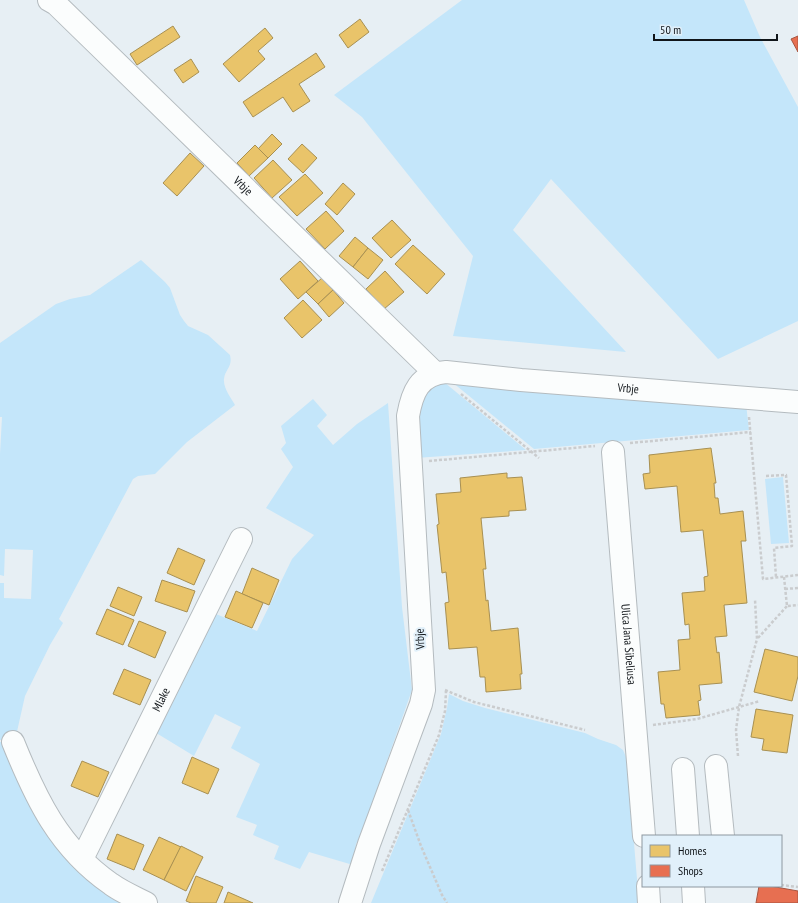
<svg xmlns="http://www.w3.org/2000/svg" width="798" height="903" viewBox="0 0 798 903" font-family="'PT Sans Narrow',sans-serif">
  <rect width="100%" height="100%" fill="#e7eff4"/>
  <g fill="#c4e6fa">
    <path d="M 462,0 L 744,0 L 760,37 L 798,107 L 798,321 L 718,359 L 551,179 L 513,230 L 626,352 L 453,336 L 473,256 L 362,117 L 334,95 Z"/>
    <path d="M 141,260 L 165,282 L 170,288 L 180,315 L 184,321 L 188,326 L 208,335 L 230,355 C 233,367 225,369 224,379 C 223,388 231,398 235,405 L 187,442 L 155,474 L 138,476 L 133,479 L 59,619 L 63,623 L 50,645 L 25,696 L 16,736 L 13,740 L 0,740 L 0,583 L 4,583 L 4,598 L 31,599 L 33,550 L 5,549 L 4,576 L 0,575 L 0,454 L 2,417 L 0,417 L 0,343 L 56,304 L 70,299 L 90,295 Z"/>
    <path d="M 444,382 L 526,450 L 416,458 L 415,418 L 429,387 Z"/>
    <path d="M 452,382 L 746,404 L 749,430 L 534,449 Z"/>
    <path d="M 313,399 L 327,415 L 317,426 L 333,445 L 357,424 L 388,403 L 402,607 L 412,690 L 381,778 L 368,819 L 356,844 L 353,865 L 309,852 L 300,869 L 274,859 L 279,846 L 253,835 L 257,825 L 236,817 L 260,764 L 231,748 L 241,727 L 215,714 L 194,756 L 153,731 L 216,614 L 257,631 L 292,559 L 314,535 L 266,508 L 293,467 L 281,449 L 286,443 L 281,426 Z"/>
    <path d="M 783,477 L 789,543 L 771,544 L 765,479 Z"/>
    <path d="M 449,694 L 463,701 L 485,708 L 585,733 L 598,739 L 616,745 L 623,750 L 626,757 L 628,771 L 639,903 L 371,903 L 441,734 L 447,708 Z"/>
    <path d="M 0,742 L 11,743 L 19,764 L 128,903 L 0,903 Z"/>
  </g>
  <g fill="#e9c46a" stroke="#a89052">
    <path d="M 360,19 L 369,32 L 348,48 L 339,35 Z"/>
    <path d="M 173,26 L 180,37 L 137,65 L 130,54 Z"/>
    <path d="M 265,28 L 273,38 L 258,51 L 265,59 L 239,82 L 223,64 Z"/>
    <path d="M 316,53 L 325,67 L 299,84 L 310,101 L 293,112 L 283,97 L 253,117 L 243,102 Z"/>
    <path d="M 191,59 L 199,72 L 183,83 L 174,70 Z"/>
    <path d="M 272,134 L 282,144 L 268,158 L 258,149 Z"/>
    <path d="M 302,144 L 317,158 L 303,173 L 288,159 Z"/>
    <path d="M 255,145 L 268,158 L 249,176 L 237,163 Z"/>
    <path d="M 190,153 L 204,166 L 177,196 L 163,183 Z"/>
    <path d="M 273,160 L 292,180 L 272,198 L 254,178 Z"/>
    <path d="M 305,174 L 323,193 L 297,216 L 279,197 Z"/>
    <path d="M 343,183 L 355,194 L 337,215 L 325,204 Z"/>
    <path d="M 326,211 L 344,231 L 325,249 L 306,229 Z"/>
    <path d="M 392,220 L 411,240 L 391,258 L 372,238 Z"/>
    <path d="M 355,237 L 368,248 L 353,267 L 339,256 Z"/>
    <path d="M 413,245 L 445,274 L 427,294 L 395,264 Z"/>
    <path d="M 368,248 L 383,260 L 368,279 L 353,267 Z"/>
    <path d="M 300,261 L 318,281 L 298,299 L 280,279 Z"/>
    <path d="M 385,271 L 404,292 L 384,309 L 366,289 Z"/>
    <path d="M 322,278 L 333,290 L 318,304 L 306,292 Z"/>
    <path d="M 333,290 L 344,303 L 329,317 L 318,304 Z"/>
    <path d="M 303,300 L 322,320 L 302,338 L 284,318 Z"/>
    <path d="M 711,448 L 716,483 L 714,483 L 715,498 L 718,498 L 720,514 L 743,511 L 746,541 L 741,541 L 747,603 L 724,605 L 727,636 L 715,637 L 717,653 L 719,652 L 722,683 L 699,685 L 701,700 L 698,701 L 700,715 L 666,718 L 664,704 L 661,704 L 658,672 L 680,670 L 678,640 L 690,639 L 689,624 L 685,625 L 682,593 L 705,591 L 704,577 L 708,576 L 703,530 L 681,532 L 677,486 L 645,489 L 643,474 L 650,473 L 649,455 Z"/>
    <path d="M 507,473 L 507,478 L 522,477 L 526,510 L 509,511 L 509,516 L 481,518 L 486,569 L 483,569 L 486,601 L 488,600 L 491,631 L 518,628 L 522,674 L 520,674 L 521,689 L 486,692 L 485,677 L 480,677 L 477,647 L 449,649 L 445,603 L 449,602 L 446,572 L 442,573 L 437,525 L 439,524 L 436,494 L 461,492 L 460,478 Z"/>
    <path d="M 178,548 L 205,560 L 194,585 L 167,573 Z"/>
    <path d="M 252,568 L 279,580 L 269,605 L 242,594 Z"/>
    <path d="M 162,580 L 195,591 L 187,612 L 155,601 Z"/>
    <path d="M 118,587 L 142,597 L 134,616 L 110,606 Z"/>
    <path d="M 236,591 L 263,603 L 252,628 L 225,617 Z"/>
    <path d="M 107,609 L 134,620 L 123,645 L 96,634 Z"/>
    <path d="M 139,621 L 166,632 L 155,658 L 128,646 Z"/>
    <path d="M 765,649 L 798,657 L 798,676 L 792,701 L 754,692 Z"/>
    <path d="M 124,669 L 151,680 L 140,705 L 113,694 Z"/>
    <path d="M 756,709 L 793,715 L 787,753 L 762,750 L 764,739 L 751,737 Z"/>
    <path d="M 192,757 L 219,769 L 208,794 L 182,783 Z"/>
    <path d="M 82,761 L 109,772 L 98,797 L 71,786 Z"/>
    <path d="M 117,834 L 144,845 L 134,870 L 107,859 Z"/>
    <path d="M 159,837 L 181,847 L 164,880 L 143,870 Z"/>
    <path d="M 181,846 L 203,857 L 186,891 L 164,880 Z"/>
    <path d="M 196,876 L 223,887 L 216,903 L 191,903 L 186,901 Z"/>
    <path d="M 228,892 L 253,903 L 224,903 Z"/>
  </g>
  <g fill="#e76f51" stroke="#a65440">
    <path d="M 798,36 L 798,52 L 791,39 Z"/>
    <path d="M 759,886 L 770,886 L 798,891 L 798,903 L 756,903 Z"/>
  </g>
  <g fill="none" stroke-linecap="round" stroke-linejoin="round">
    <defs>
      <g id="minor">
        <path id="s1" d="M 49,0 L 56,4 L 435,373"/>
        <path id="s2" d="M 613,452 L 644,836"/>
        <path d="M 13,742 C 36,799 59,848 111,884 C 122,892 134,897 146,903"/>
        <path d="M 716,766 L 723,836"/>
        <path d="M 683,769 L 688,836"/>
        <path id="s3" d="M 82,859 L 241,539"/>
        <path d="M 648,886 L 649,903"/>
        <path d="M 693,886 L 694,903"/>
        <path id="s4" d="M 350,903 L 369,844 L 421,704 L 424,690 L 408,416 C 412,393 419,374 446,372 L 521,380 L 798,402"/>
      </g>
    </defs>
    <use href="#minor" stroke="#b4bbbf" stroke-width="24"/>
    <g stroke="#caccce" stroke-width="2.5" stroke-dasharray="3 2" stroke-linecap="butt">
      <path d="M 461,394 L 539,458"/>
      <path d="M 749,417 L 763,579 L 798,575"/>
      <path d="M 630,443 L 751,432"/>
      <path d="M 429,461 L 595,446"/>
      <path d="M 766,476 L 786,475 L 792,546 L 774,548 L 776,577"/>
      <path d="M 784,577 L 787,606 L 798,605"/>
      <path d="M 785,589 L 798,588"/>
      <path d="M 758,638 L 787,606"/>
      <path d="M 445,690 L 474,702 L 585,730"/>
      <path d="M 653,725 L 697,719 L 760,701"/>
      <path d="M 738,756 L 736,730 L 739,707 L 757,639 L 755,599"/>
      <path d="M 408,810 L 421,846 L 442,895 L 447,903"/>
      <path d="M 382,871 L 439,735 L 445,711 L 446,691"/>
      <path d="M 781,885 L 798,887"/>
    </g>
    <use href="#minor" stroke="#fbfdfd" stroke-width="22"/>
  </g>
  <g text-anchor="middle" stroke-width="4" stroke-linejoin="round" paint-order="stroke">
    <g font-size="12" fill="#101519" stroke="#e1f0fa">
      <text dy="4" stroke="none"><textPath href="#s1" startOffset="269">Vrbje</textPath></text>
      <text dy="4" stroke="none"><textPath href="#s4" startOffset="747">Vrbje</textPath></text>
      <text transform="translate(420 639) rotate(-93)" y="4">Vrbje</text>
      <text dy="4" stroke="none"><textPath href="#s2" startOffset="193">Ulica Jana Sibeliusa</textPath></text>
      <text dy="4" stroke="none"><textPath href="#s3" startOffset="178">Mlake</textPath></text>
    </g>
  </g>
  <rect x="642" y="835" width="140" height="52" fill="#e1f0fa" stroke="#8d98a0"/>
  <rect x="650" y="845" width="20" height="12" fill="#e9c46a" stroke="#8d98a0"/>
  <text x="678" y="855" font-size="12" fill="#101519">Homes</text>
  <rect x="650" y="865" width="20" height="12" fill="#e76f51" stroke="#8d98a0"/>
  <text x="678" y="875" font-size="12" fill="#101519">Shops</text>
  <path d="M654 34v6h123v-6" fill="none" stroke="#101519" stroke-width="2"/>
  <text x="660" y="34" font-size="12" fill="#101519" stroke="#e1f0fa" stroke-width="3" paint-order="stroke">50 m</text>
</svg>
